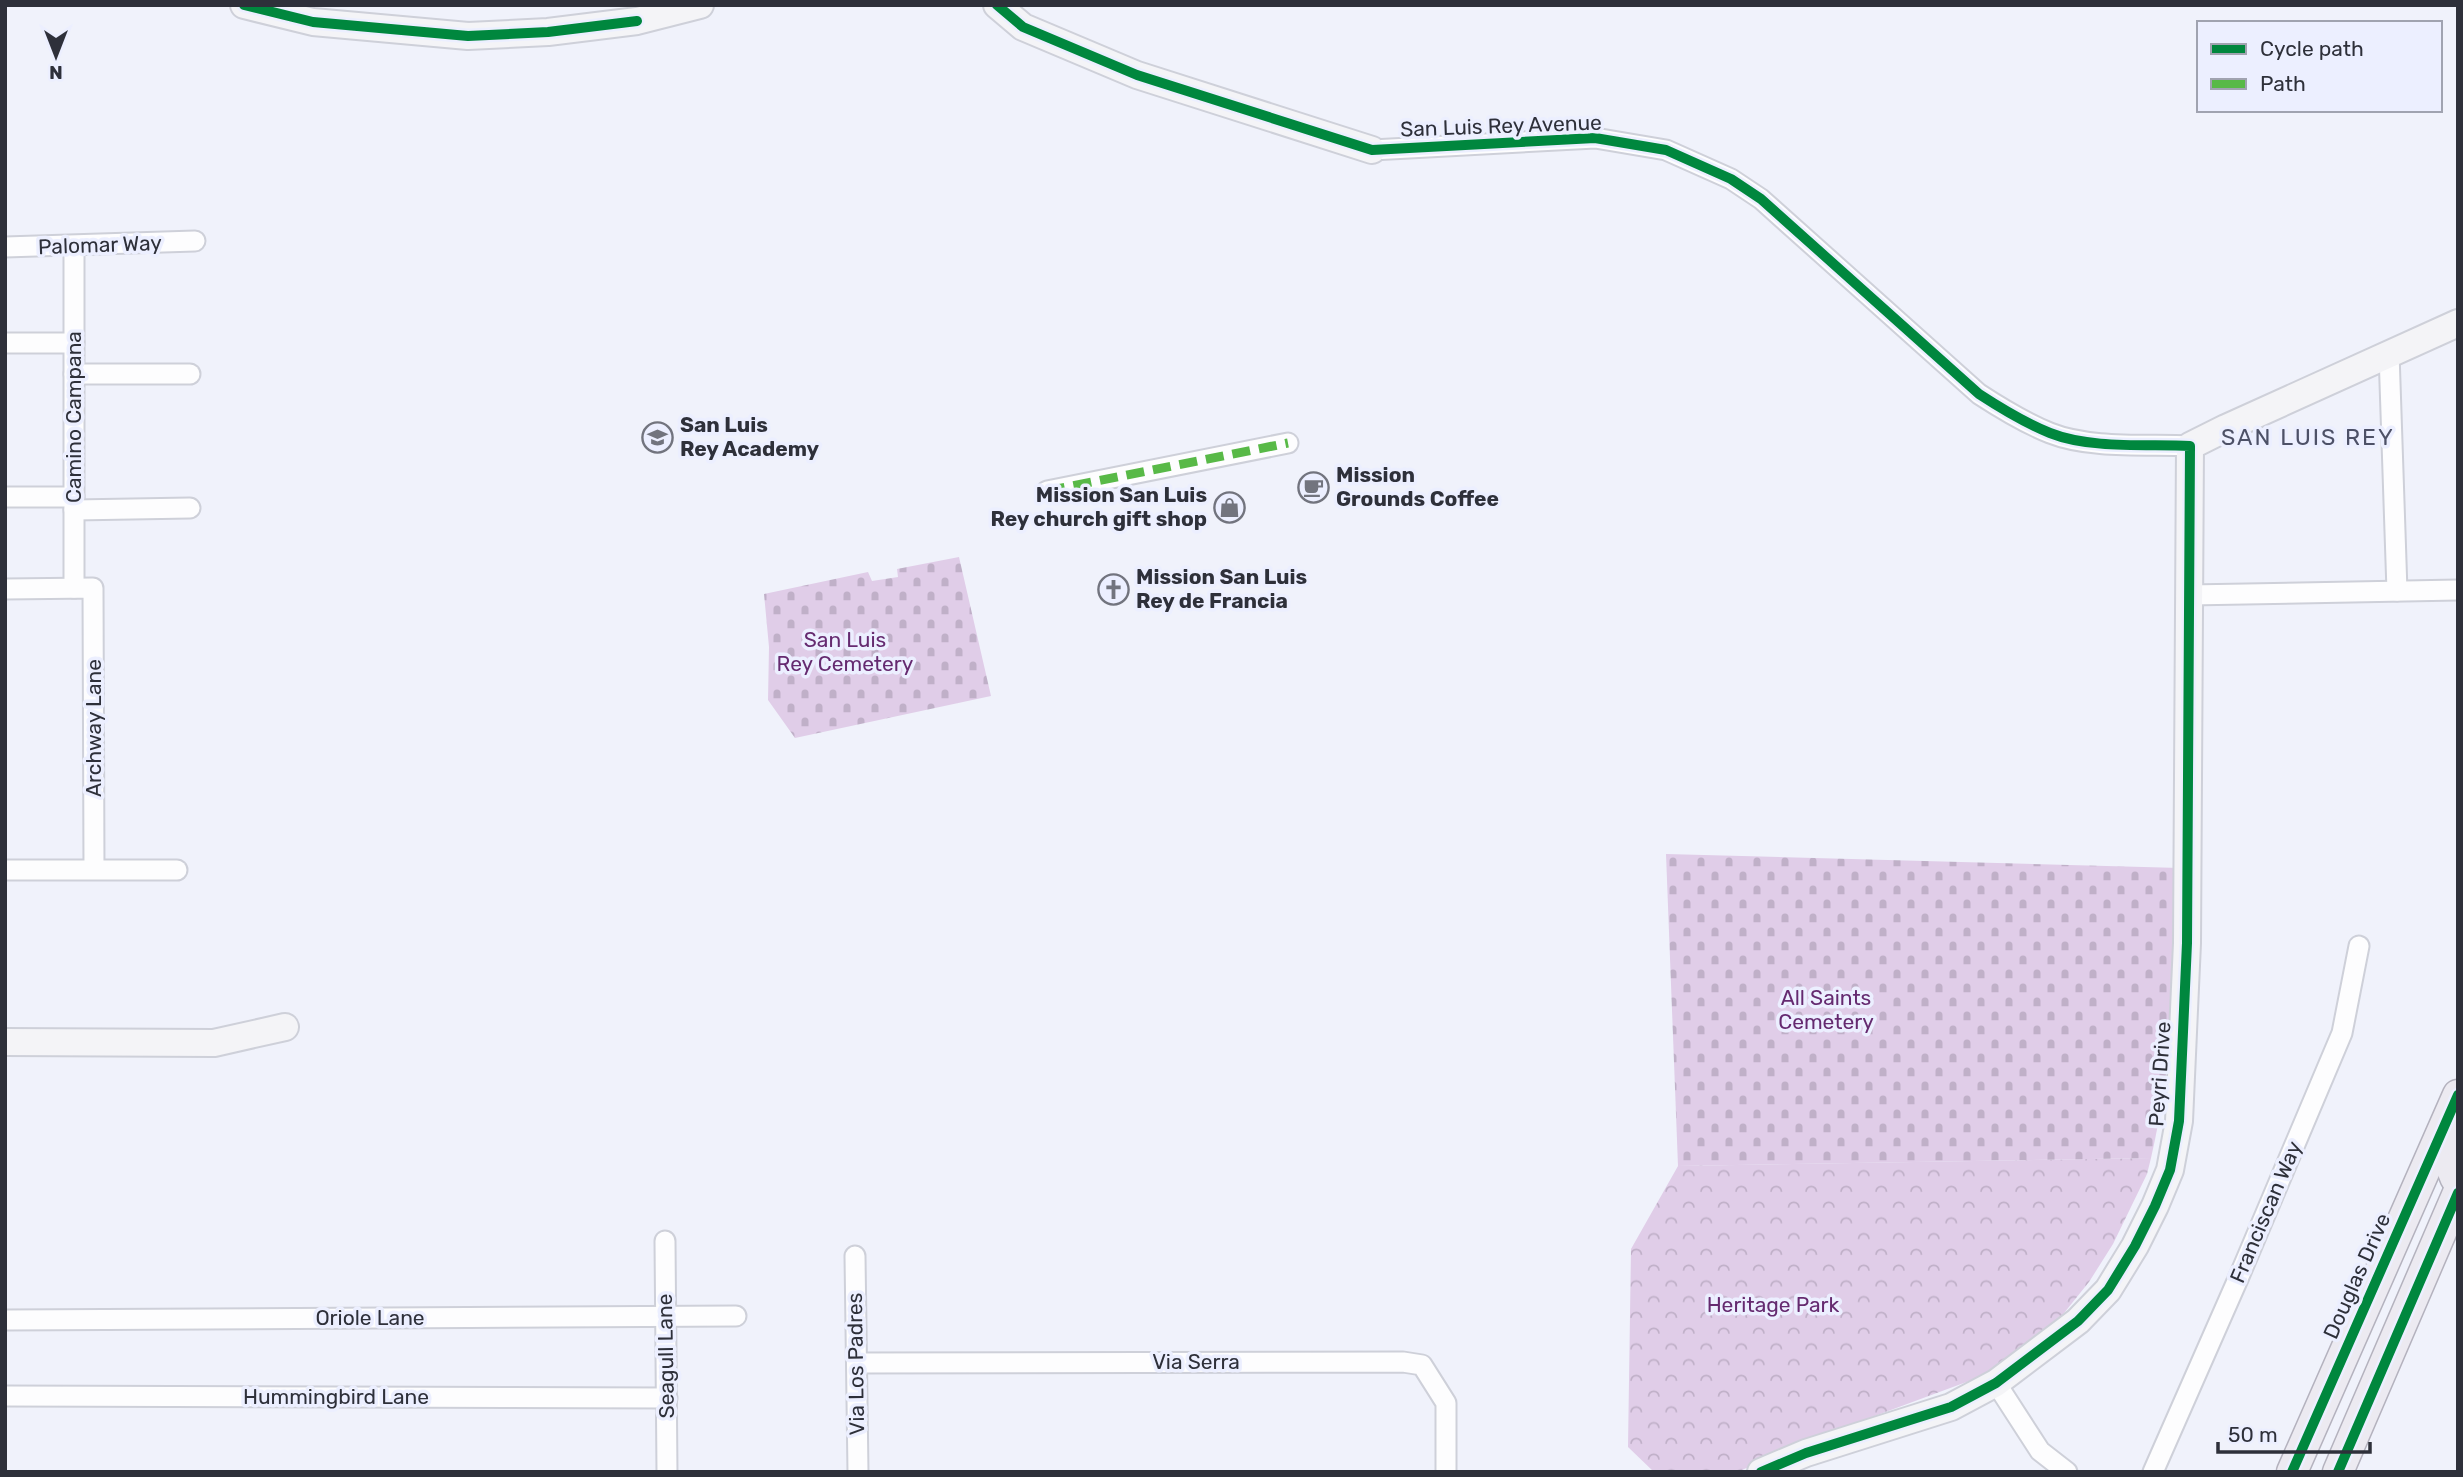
<svg xmlns="http://www.w3.org/2000/svg" width="2463" height="1477" viewBox="0 0 2463 1477" font-family="Rubik,sans-serif">
  <defs>
    <pattern id="forest-crowns" width="20" height="18" patternUnits="userSpaceOnUse" patternTransform="scale(1.75)"><rect width="20" height="18" fill="#e0cde8"/><path d="M2 6a3 3 0 1 1 6 0M12 15a3 3 0 1 1 6 0" fill="none" stroke="#c0b0c8"/></pattern>
    <pattern id="cemetery-stones" width="16" height="16" patternUnits="userSpaceOnUse" patternTransform="scale(1.75)"><rect width="16" height="16" fill="#e0cde8"/><path d="M2 7V4a2 2 0 0 1 4 0v3zM10 15v-3a2 2 0 0 1 4 0v3z" fill="#c0b0c8"/></pattern>
  </defs>
  <rect width="100%" height="100%" fill="#f0f2fb"/>
  <path fill="url(#forest-crowns)" d="M 2151,1158 L 2147,1174 L 2113,1244 L 2089,1282 L 2064,1313 L 2031,1344 L 1988,1374 L 1845,1427 L 1737,1472 L 1654,1472 L 1628,1447 L 1631,1249 L 1678,1166 Z"/>
  <g fill="url(#cemetery-stones)">
    <path d="M 959,557 L 991,696 L 795,738 L 768,700 L 769,647 L 764,594 L 868,572 L 872,581 L 898,577 L 897,569 Z"/>
    <path d="M 1666,854 L 2181,868 C 2178,961 2172,1067 2151,1158 L 1678,1166 Z"/>
  </g>
  <g fill="none" stroke-linecap="round" stroke-linejoin="round">
    <defs>
      <g id="street">
        <path d="M 1372,150 L 1595,138 L 1666,150 L 1731,179 L 1761,199 L 1979,394 C 2002,409 2025,423 2050,433 C 2090,449 2147,444 2190,446"/>
        <path d="M 5,247 L 195,241"/>
        <path d="M 5,343 L 74,343"/>
        <path d="M 2389,353 L 2397,591"/>
        <path d="M 74,374 L 190,374"/>
        <path d="M 1047,491 L 1288,443"/>
        <path d="M 5,497 L 74,497"/>
        <path d="M 74,510 L 190,508"/>
        <path d="M 74,588 L 74,246"/>
        <path d="M 5,589 L 93,588 L 94,869"/>
        <path d="M 2189,595 L 2458,590"/>
        <path d="M 5,870 L 177,870"/>
        <path d="M 665,1241 L 667,1472"/>
        <path d="M 855,1256 L 858,1472"/>
        <path d="M 5,1320 L 736,1316"/>
        <path d="M 857,1363 L 1403,1362 L 1422,1365 L 1446,1403 L 1446,1472"/>
        <path d="M 1996,1383 L 2040,1451 L 2067,1472"/>
        <path d="M 5,1396 L 667,1398"/>
        <path d="M 2153,1472 L 2238,1279 L 2342,1033 L 2359,946"/>
      </g>
      <g id="secondary">
        <path d="M 244,5 L 313,22 L 468,36 L 548,32 L 637,21 L 700,5"/>
        <path d="M 997,5 L 1023,27 L 1137,75 L 1372,150"/>
        <path d="M 5,1042 L 214,1043 L 285,1027"/>
        <path d="M 1761,1472 L 1806,1453 L 1951,1407 L 1996,1383 L 2078,1321 L 2108,1290 L 2135,1246 L 2155,1206 L 2170,1170 L 2179,1121 L 2187,943 L 2190,446 L 2226,428 L 2458,323"/>
      </g>
      <g id="primary">
        <path d="M 2458,1137 C 2453,1154 2447,1166 2458,1182"/>
        <path d="M 2292,1472 L 2458,1095"/>
        <path d="M 2338,1472 L 2458,1193"/>
      </g>
    </defs>
    <use href="#street" stroke="#ced0d9" stroke-width="23"/>
    <use href="#secondary" stroke="#ced0d9" stroke-width="30"/>
    <use href="#primary" stroke="#b4b2be" stroke-width="33"/>
    <use href="#street" stroke="#fdfdfe" stroke-width="19"/>
    <use href="#secondary" stroke="#f4f4f7" stroke-width="26"/>
    <use href="#primary" stroke="#eceaf1" stroke-width="30"/>
    <path stroke="#58b947" stroke-width="9" stroke-dasharray="18 9" stroke-linecap="butt" d="M 1047,491 L 1288,443"/>
    <defs>
      <g id="cycleway">
        <path d="M 244,5 L 313,22 L 468,36 L 548,32 L 637,21"/>
        <path d="M 997,5 L 1023,27 L 1137,75 L 1372,150 L 1595,138 L 1666,150 L 1731,179 L 1761,199 L 1979,394 C 2002,409 2025,423 2050,433 C 2090,449 2147,444 2190,446 L 2187,943 L 2179,1121 L 2170,1170 L 2155,1206 L 2135,1246 L 2108,1290 L 2078,1321 L 1996,1383 L 1951,1407 L 1806,1453 L 1761,1472"/>
        <path d="M 2292,1472 L 2458,1095"/>
        <path d="M 2338,1472 L 2458,1193"/>
      </g>
    </defs>
    <use href="#cycleway" stroke="#ecefff" stroke-width="15"/>
    <use href="#cycleway" stroke="#00873e" stroke-width="10"/>
  </g>
  <defs>
    <symbol id="school-ring" viewBox="-11 -11 22 22"><circle r="9.5" fill="#ecefff" stroke="#72747e" stroke-width="1.5"/><path d="M0-5L7-2L0 1L-7-2ZM-4 1L0 2.5L4 1V4Q0 6-4 4Z" fill="#72747e"/></symbol>
    <symbol id="cafe-ring" viewBox="-11 -11 22 22"><circle r="9.5" fill="#ecefff" stroke="#72747e" stroke-width="1.5"/><path d="M-5.5-4.5H6V0H3Q3 3.5 0 3.5H-2.5Q-5.5 3.5-5.5 0ZM3-3.2v2h1.7v-2ZM-6 4.5H4V6H-6Z" fill="#72747e"/></symbol>
    <symbol id="shop-ring" viewBox="-11 -11 22 22"><circle r="9.5" fill="#ecefff" stroke="#72747e" stroke-width="1.5"/><path d="M-5-2.5h2.3a2.7 3.5 0 0 1 5.4 0H5L5.5 6h-11ZM-1.5-2.5h3a1.5 2.3 0 0 0-3 0Z" fill="#72747e"/></symbol>
    <symbol id="church-ring" viewBox="-11 -11 22 22"><circle r="9.5" fill="#ecefff" stroke="#72747e" stroke-width="1.5"/><path d="M-1.2-6h2.4v3.5h3.3v2.4h-3.3V6h-2.4V-.1h-3.3v-2.4h3.3Z" fill="#72747e"/></symbol>
  </defs>
  <g fill-rule="evenodd">
    <use href="#school-ring" x="640" y="420" width="35" height="35"/>
    <use href="#cafe-ring" x="1296" y="470" width="35" height="35"/>
    <use href="#shop-ring" x="1212" y="490" width="35" height="35"/>
    <use href="#church-ring" x="1096" y="572" width="35" height="35"/>
  </g>
  <g text-anchor="middle" stroke-width="7" stroke-linejoin="round" paint-order="stroke">
    <g font-size="21" fill="#2e303a" stroke="#ecefff">
      <text transform="translate(1501 126) rotate(-2)" y="7">San Luis Rey Avenue</text>
      <text transform="translate(100 245) rotate(-2)" y="7">Palomar Way</text>
      <text transform="translate(74 417) rotate(-90)" y="7">Camino Campana</text>
      <text transform="translate(94 728) rotate(-90)" y="7">Archway Lane</text>
      <text transform="translate(2160 1074) rotate(-86)" y="7">Peyri Drive</text>
      <text transform="translate(2266 1212) rotate(-67)" y="7">Franciscan Way</text>
      <text transform="translate(2357 1276) rotate(-66)" y="7">Douglas Drive</text>
      <text x="370" y="1325">Oriole Lane</text>
      <text transform="translate(666 1356) rotate(-91)" y="7">Seagull Lane</text>
      <text x="1196" y="1369">Via Serra</text>
      <text transform="translate(856 1364) rotate(-91)" y="7">Via Los Padres</text>
      <text x="336" y="1404">Hummingbird Lane</text>
    </g>
    <g font-size="21" font-weight="bold" fill="#2e303a" stroke="#ecefff" text-anchor="start">
      <text x="680" y="432">San Luis<tspan x="680" dy="24">Rey Academy</tspan></text>
      <text x="1336" y="482">Mission<tspan x="1336" dy="24">Grounds Coffee</tspan></text>
      <text x="1207" y="502" text-anchor="end">Mission San Luis<tspan x="1207" dy="24">Rey church gift shop</tspan></text>
      <text x="1136" y="584">Mission San Luis<tspan x="1136" dy="24">Rey de Francia</tspan></text>
    </g>
    <g font-size="21" fill="#652a70" stroke="#ecefff">
      <text x="845" y="647">San Luis<tspan x="845" dy="24">Rey Cemetery</tspan></text>
      <text x="1826" y="1005">All Saints<tspan x="1826" dy="24">Cemetery</tspan></text>
      <text x="1773" y="1312">Heritage Park</text>
    </g>
    <g font-size="23" letter-spacing="2" fill="#4d5167" stroke="#ecefff">
      <text x="2308" y="445">SAN LUIS REY</text>
    </g>
  </g>
  <rect width="2463" height="1477" fill="none" stroke="#2e303a" stroke-width="14"/>
  <rect x="2197" y="21" width="245" height="91" fill="#ecefff" stroke="#a0a3b0" stroke-width="2"/>
  <rect x="2211" y="44" width="35" height="10" fill="#00873e" stroke="#a0a3b0" stroke-width="2"/>
  <text x="2260" y="56" font-size="21" fill="#2e303a">Cycle path</text>
  <rect x="2211" y="79" width="35" height="10" fill="#58b947" stroke="#a0a3b0" stroke-width="2"/>
  <text x="2260" y="91" font-size="21" fill="#2e303a">Path</text>
  <g transform="translate(56 56) rotate(180)" stroke="#ecefff" stroke-width="5" paint-order="stroke">
  <path d="M0-5L12 26L0 18L-12 26Z" fill="#2e303a"/>
  <text y="-10" font-size="19" font-weight="bold" text-anchor="middle" fill="#2e303a">N</text>
  </g>
  <path d="M2218 1442v10h152v-10" fill="none" stroke="#2e303a" stroke-width="3.5"/>
  <text x="2228" y="1442" font-size="21" fill="#2e303a" stroke="#ecefff" stroke-width="5" paint-order="stroke">50 m</text>
</svg>
